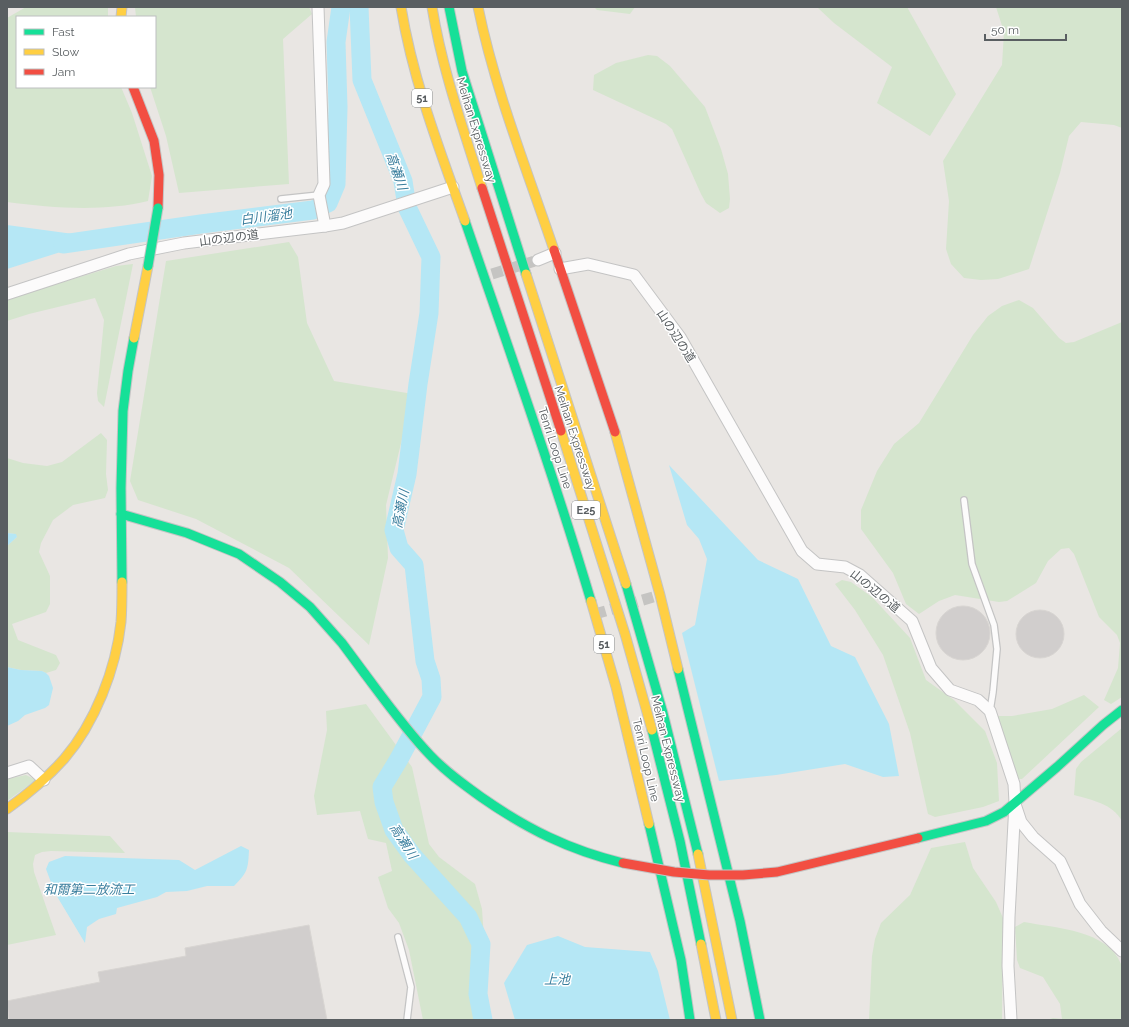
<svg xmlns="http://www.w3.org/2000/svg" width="1129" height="1027" viewBox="0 0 1129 1027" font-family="Raleway,'Noto Sans JP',sans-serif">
  <rect width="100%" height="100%" fill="#e9e6e3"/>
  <g fill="#d5e5ce">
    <path d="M 26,7 L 108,7 L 108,17 L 17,17 L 17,87 L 121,87 L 132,113 L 152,176 L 148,201 C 103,212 53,208 7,202 L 7,18 Z"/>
    <path d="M 135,7 L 309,7 L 312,14 L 283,39 L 289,184 L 179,193 L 166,136 L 150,87 L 155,87 L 155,17 L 136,17 Z"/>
    <path d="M 594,7 L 635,7 L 630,14 L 597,10 Z"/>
    <path d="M 817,7 L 907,7 L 956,94 L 930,136 L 877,103 L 892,67 L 834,23 Z"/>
    <path d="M 996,7 L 1122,7 L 1122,128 L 1114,125 L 1081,122 L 1069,136 L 1060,173 L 1029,269 L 998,279 L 981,280 L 964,278 L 951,264 L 946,249 L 949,201 L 943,161 L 1002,65 L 1004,32 Z"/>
    <path d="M 648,55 L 657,56 L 670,66 L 705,107 L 721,149 L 728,174 L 730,199 L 729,208 L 720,213 L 706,203 L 701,194 L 672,129 L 666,124 L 593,90 L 594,75 L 616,63 Z"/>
    <path d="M 289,242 L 298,257 L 307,323 L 334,381 L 413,394 L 386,505 L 388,558 L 369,645 L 289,568 L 196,519 L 138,500 L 130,481 L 166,261 Z"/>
    <path d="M 133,264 L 104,407 L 98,401 L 97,393 L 104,320 L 95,298 L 29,314 L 7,321 L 7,299 L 116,266 Z"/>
    <path d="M 1019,300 L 1033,308 L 1059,338 L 1066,343 L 1074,342 L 1122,322 L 1122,697 L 1111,704 L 1104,700 L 1118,668 L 1120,643 L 1117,635 L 1099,617 L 1074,554 L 1069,548 L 1061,549 L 1048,561 L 1036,583 L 1007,601 L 999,602 L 955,595 L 939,601 L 919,614 L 906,604 L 893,573 L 861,529 L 861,510 L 877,471 L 894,444 L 919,423 L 973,335 L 988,316 L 1002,306 Z"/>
    <path d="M 101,433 L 107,440 L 106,474 L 108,490 L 105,498 L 73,505 L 53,520 L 41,543 L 39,552 L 50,576 L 50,604 L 46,612 L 12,624 L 18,640 L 56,655 L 60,663 L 56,670 L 46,673 L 42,671 L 21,670 L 7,667 L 7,546 L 17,537 L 15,534 L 7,533 L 7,458 L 23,463 L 47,466 L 62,462 Z"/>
    <path d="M 842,580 L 851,582 L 872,597 L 910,638 L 926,680 L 954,700 L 985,731 L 997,763 L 999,801 L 983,807 L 935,817 L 928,814 L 910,733 L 883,655 L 855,610 L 835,584 Z"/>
    <path d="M 1084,695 L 1099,707 L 1022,779 L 1015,779 L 996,716 L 1012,716 L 1052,709 Z"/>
    <path d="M 366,704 L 412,767 L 429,844 L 439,857 L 475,884 L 482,909 L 484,939 L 477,987 L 481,1020 L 423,1020 L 409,950 L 399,923 L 388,908 L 378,877 L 392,871 L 386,843 L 368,839 L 360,811 L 317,815 L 314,796 L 327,730 L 326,711 Z"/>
    <path d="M 1122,728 L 1122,821 C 1113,804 1092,800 1074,795 L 1076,769 L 1081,762 Z"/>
    <path d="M 26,775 L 36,780 L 7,801 L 7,779 Z"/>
    <path d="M 7,832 L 110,836 L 125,853 L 51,851 L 42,852 L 35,855 L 33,864 L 34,872 L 56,935 L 7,945 Z"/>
    <path d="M 965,842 L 973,868 L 996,902 L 1003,918 L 1002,1020 L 869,1020 L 872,956 L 875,939 L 881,923 L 910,895 L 931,848 Z"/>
    <path d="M 1024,922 C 1055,928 1108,930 1121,964 C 1124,972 1122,1010 1122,1020 L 1047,1020 L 1053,1018 L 1062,1019 L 1060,1004 L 1043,977 L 1020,968 L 1017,960 L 1015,927 Z"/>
  </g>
  <g fill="#b5e7f5">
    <path d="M 7,225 L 88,236 L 89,243 L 7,269 Z"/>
    <path d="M 669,465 L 758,560 L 798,579 L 831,646 L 855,657 L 889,724 L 899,776 L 883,777 L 845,764 L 776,775 L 719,781 L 682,633 L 695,625 L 707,559 L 699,539 L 687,525 Z"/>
    <path d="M 7,533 L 16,534 L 17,537 L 7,546 Z"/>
    <path d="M 7,667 L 21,670 L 42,671 L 46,673 L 49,676 L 53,688 L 49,705 L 45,708 L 25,715 L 18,721 L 7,726 Z"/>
    <path d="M 241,846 L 249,850 C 248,869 248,872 234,886 L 207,886 L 187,891 L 166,892 L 157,897 L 117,908 L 116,914 L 99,919 L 87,927 L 85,943 L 55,893 L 46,869 L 49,862 L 65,856 L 179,860 L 195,870 Z"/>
    <path d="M 558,936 L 585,947 L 650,952 L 658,971 L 670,1020 L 515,1020 L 504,983 L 527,945 Z"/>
  </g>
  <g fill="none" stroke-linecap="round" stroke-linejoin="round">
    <g stroke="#b5e7f5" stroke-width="19">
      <path d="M 359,7 L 362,80 L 403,181 L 407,207 L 431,257 L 429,313 L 418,384 L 407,474 L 394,530 L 399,548 L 414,565 L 425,661 L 431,679 L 432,697 L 399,759 L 382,787 L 384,802 L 394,830 L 412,855 L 468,917 L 481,944 L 478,994 L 483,1020"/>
      <path d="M 63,244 L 201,224 L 313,210 L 328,203 L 336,184 L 338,107 L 336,42 L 341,7"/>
    </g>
  </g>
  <g fill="#d1cecd" stroke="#d8d5d2">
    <circle cx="963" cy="633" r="27"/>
    <circle cx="1040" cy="634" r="24"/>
    <path d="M 309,925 L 327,1020 L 9,1020 L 7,1001 L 100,982 L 98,972 L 186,956 L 185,948 Z"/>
  </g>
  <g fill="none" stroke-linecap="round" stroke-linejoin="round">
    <g stroke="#c5c4c2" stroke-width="11" stroke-dasharray="11 5.5" stroke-linecap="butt">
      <path d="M 492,274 L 538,260"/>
      <path d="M 595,614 L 660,595"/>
    </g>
    <defs>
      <g id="lane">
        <path d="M 281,199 L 319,195"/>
        <path d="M 964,500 L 972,564 L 994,625 L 997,649 L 993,692 L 990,711"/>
        <path d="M 398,937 L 411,987 L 407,1020"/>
      </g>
      <g id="street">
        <path d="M 318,7 L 324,184 L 319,195 L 325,226"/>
        <path d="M 538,260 L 555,253"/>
        <path d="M 560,269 L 588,264 L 634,275 L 680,337 L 802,551 L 817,564 L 845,567 L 860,575 L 912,621 L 931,668 L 950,690 L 978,700 L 990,711 L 1014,784 L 1015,803 L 1009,917 L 1008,966 L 1011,1020"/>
        <path d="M 7,294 L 129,254 L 184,243 L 325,226 L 343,223 L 453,187"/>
        <path d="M 7,773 L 29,766 L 44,780"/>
        <path d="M 1016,807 L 1021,822 L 1033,837 L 1060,861 L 1080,904 L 1101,931 L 1122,951"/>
      </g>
      <g id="fast">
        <path d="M 449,7 L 462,71 L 526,274"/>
        <path d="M 465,221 C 508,347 553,473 591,601"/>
        <path d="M 121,514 L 187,533 L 239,554 L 280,582 L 310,607 L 342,643 L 365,674"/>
        <path d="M 122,582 L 121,488 L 123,411 L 128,371 L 134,338"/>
        <path d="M 626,584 L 663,713 L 698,854"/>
        <path d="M 678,669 L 740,921 L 760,1020"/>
        <path d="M 652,730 L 680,841 L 701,944"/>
        <path d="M 649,824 L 681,960 L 690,1020"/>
        <path d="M 918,838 L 986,821 L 1004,812 L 1057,767 L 1103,725 L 1122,710"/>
      </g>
      <g id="slow">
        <path d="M 401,7 C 413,81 440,151 465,221"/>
        <path d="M 432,7 C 442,69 463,128 482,188"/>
        <path d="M 478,7 C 495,90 527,170 554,250"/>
        <path d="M 121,17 L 122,7"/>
        <path d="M 526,274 L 626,584"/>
        <path d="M 134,338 L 148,266"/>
        <path d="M 561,431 L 625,634 L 652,730"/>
        <path d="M 615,432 L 660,595 L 678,669"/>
        <path d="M 591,601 L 616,687 L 649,824"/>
        <path d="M 7,809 C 28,794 47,778 64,759 C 95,723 116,669 121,622 C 122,609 122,595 122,582"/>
        <path d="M 698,854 L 732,1020"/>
        <path d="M 701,944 L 716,1020"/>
      </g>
      <g id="jam">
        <path d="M 133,87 L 154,141 L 159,175 L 158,208"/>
        <path d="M 482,188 L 561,431"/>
        <path d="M 554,250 L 615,432"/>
      </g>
    </defs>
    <use href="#lane" stroke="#c4c4c4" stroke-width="8"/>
    <use href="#street" stroke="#c4c4c4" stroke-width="13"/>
    <use href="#fast" stroke="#c4c4c4" stroke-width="11"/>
    <use href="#slow" stroke="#c4c4c4" stroke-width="11"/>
    <use href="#jam" stroke="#c4c4c4" stroke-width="11"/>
    <use href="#lane" stroke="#fcfbfb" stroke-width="5.5"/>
    <use href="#street" stroke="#fcfbfb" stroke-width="11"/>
    <use href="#fast" stroke="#16e098" stroke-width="9"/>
    <use href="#slow" stroke="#ffcf43" stroke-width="9"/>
    <use href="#jam" stroke="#f24e42" stroke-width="9"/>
    <defs>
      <g id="fast-bridge">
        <path d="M 148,266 L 158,208"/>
        <path d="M 365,674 C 386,702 406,730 430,755 C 445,771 463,784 481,797 C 527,829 569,850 623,863"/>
      </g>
      <path id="jam-bridge" d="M 623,863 L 674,872 L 709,875 L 743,875 L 777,872 L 918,838"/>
    </defs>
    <use href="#fast-bridge" stroke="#c4c4c4" stroke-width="11" stroke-linecap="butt"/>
    <use href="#jam-bridge" stroke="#c4c4c4" stroke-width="11" stroke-linecap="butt"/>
    <use href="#fast-bridge" stroke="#16e098" stroke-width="9"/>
    <use href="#jam-bridge" stroke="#f24e42" stroke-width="9"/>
  </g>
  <g text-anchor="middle" stroke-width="3" stroke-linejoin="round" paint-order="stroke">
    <g fill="#fff" stroke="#8b8e90" stroke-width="1">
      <rect x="412" y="89" width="20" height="18" rx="3"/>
      <rect x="572" y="501" width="28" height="18" rx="3"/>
      <rect x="594" y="635" width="20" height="18" rx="3"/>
    </g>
    <g font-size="11" font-weight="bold" fill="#595e61">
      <text x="422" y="102">51</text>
      <text x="586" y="514">E25</text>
      <text x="604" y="648">51</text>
    </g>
    <g font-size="12" fill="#595e61" stroke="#fff">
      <text transform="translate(476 130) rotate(73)" y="4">Meihan Expressway</text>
      <text transform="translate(229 238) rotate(-7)" y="4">山の辺の道</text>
      <text transform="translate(676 336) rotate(57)" y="4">山の辺の道</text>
      <text transform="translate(575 438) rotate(72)" y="4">Meihan Expressway</text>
      <text transform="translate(555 448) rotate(72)" y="4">Tenri Loop Line</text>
      <text transform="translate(875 591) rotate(39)" y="4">山の辺の道</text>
      <text transform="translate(668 749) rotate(76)" y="4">Meihan Expressway</text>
      <text transform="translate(646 760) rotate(77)" y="4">Tenri Loop Line</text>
    </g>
    <g font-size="13" font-style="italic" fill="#397e9d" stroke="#fff">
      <text transform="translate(397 171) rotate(71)" y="5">高瀬川</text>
      <text transform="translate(266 216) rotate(-8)" y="5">白川溜池</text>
      <text transform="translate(400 509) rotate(-79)" y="5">高瀬川</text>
      <text transform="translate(404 841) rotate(57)" y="5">高瀬川</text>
      <text x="89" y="894">和爾第二放流工</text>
      <text x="557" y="984">上池</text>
    </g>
  </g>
  <rect width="1129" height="1027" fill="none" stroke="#595e61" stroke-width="16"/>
  <rect x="16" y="16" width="140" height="72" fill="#ffffff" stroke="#bdbfc0"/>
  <rect x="24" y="29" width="20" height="6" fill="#16e098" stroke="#bdbfc0"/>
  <text x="52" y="36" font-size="12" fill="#595e61">Fast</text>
  <rect x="24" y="49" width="20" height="6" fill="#ffcf43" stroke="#bdbfc0"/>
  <text x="52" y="56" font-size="12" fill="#595e61">Slow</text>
  <rect x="24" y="69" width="20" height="6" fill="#f24e42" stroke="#bdbfc0"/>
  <text x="52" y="76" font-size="12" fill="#595e61">Jam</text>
  <path d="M985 34v6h81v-6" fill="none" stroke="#595e61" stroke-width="2"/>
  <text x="991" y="34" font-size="12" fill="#595e61" stroke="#ffffff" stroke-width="3" paint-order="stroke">50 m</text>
</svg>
